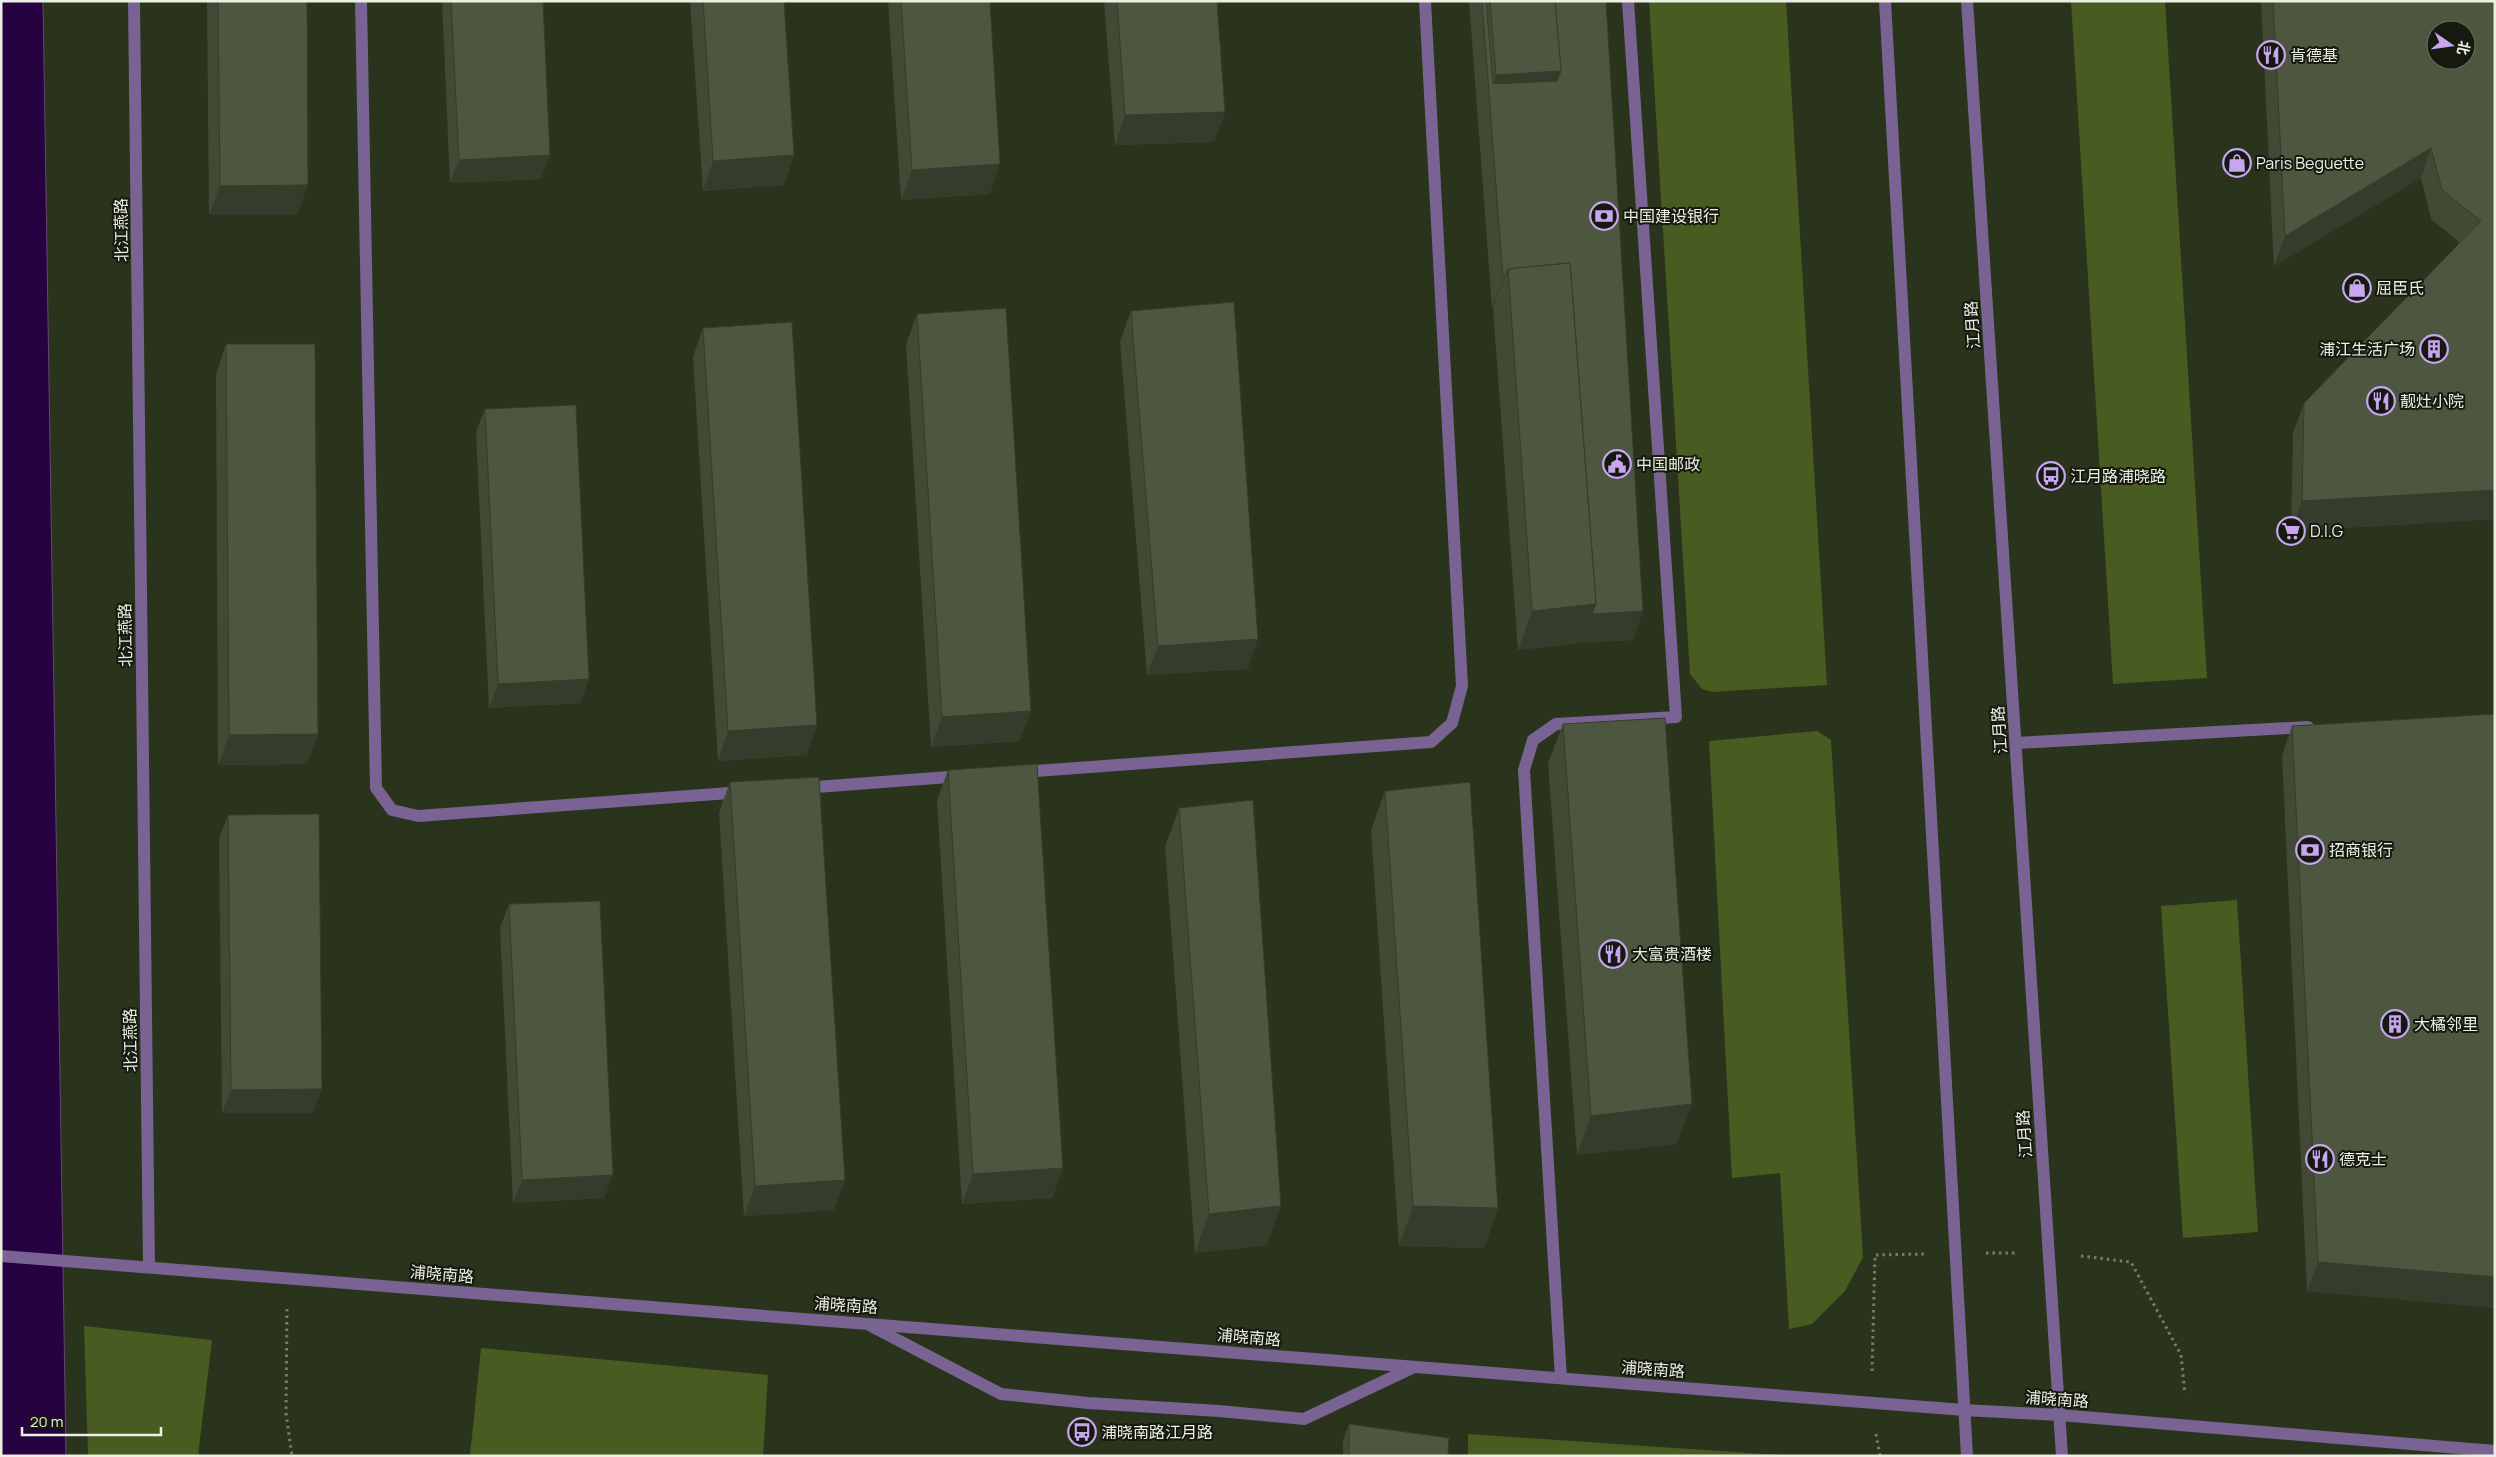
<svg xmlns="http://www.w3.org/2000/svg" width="2496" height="1457" viewBox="0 0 2496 1457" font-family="Manrope,'Noto Sans SC',sans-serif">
  <rect width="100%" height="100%" fill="#2a331c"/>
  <g fill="#485c21">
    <path d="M 1649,1 L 1786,1 L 1827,685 L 1712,692 L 1702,689 L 1690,674 Z"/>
    <path d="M 2071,1 L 2165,1 L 2207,678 L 2113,684 Z"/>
    <path d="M 1817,731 L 1831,740 L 1863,1257 L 1845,1291 L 1812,1324 L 1789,1329 L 1780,1173 L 1732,1178 L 1709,741 Z"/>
    <path d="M 2237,900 L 2258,1232 L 2183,1238 L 2161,906 Z"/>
    <path d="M 84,1326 L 212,1340 L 198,1456 L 88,1456 Z"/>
    <path d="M 481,1348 L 768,1375 L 763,1456 L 470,1456 Z"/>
    <path d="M 1468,1434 L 1793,1456 L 1468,1456 Z"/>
  </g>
  <path fill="#270241" stroke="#624971" d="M 1,1 L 43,1 L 66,1456 L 1,1456 Z"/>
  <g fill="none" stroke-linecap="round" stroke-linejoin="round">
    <g stroke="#767e6a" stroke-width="3" stroke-dasharray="2.5 4" stroke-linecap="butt">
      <path d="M 1986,1253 L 2017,1253"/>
      <path d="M 2081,1256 L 2131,1262 L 2181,1355 L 2185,1394"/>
      <path d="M 287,1309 L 286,1413 L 292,1456"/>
      <path d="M 1872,1371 L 1875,1255 L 1925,1254"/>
      <path d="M 1876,1434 L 1880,1456"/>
    </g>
    <g stroke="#796392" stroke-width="12">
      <path d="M 134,1 L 149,1267"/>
      <path d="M 361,1 L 376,788 L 392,810 L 418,816 L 743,792"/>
      <path d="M 1885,1 L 1967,1456"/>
      <path d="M 1967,1 L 2062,1456"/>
      <path d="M 2016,743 L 2308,727"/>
      <path d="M 1022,772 L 1431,742 L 1452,723 L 1462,686 L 1425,1"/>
      <path d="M 803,788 L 962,776"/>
      <path d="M 1,1256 L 1964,1410 L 2059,1415 L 2495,1451"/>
      <path d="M 871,1326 L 1001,1394 L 1088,1403 L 1219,1411 L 1304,1419 L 1414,1367"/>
      <path d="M 1561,1378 L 1524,770 L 1533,740 L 1556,724 L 1676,717 L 1628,1"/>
    </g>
  </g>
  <g fill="#424a35">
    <path d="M 207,1 L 307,1 L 297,215 L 209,215 Z"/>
    <path d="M 442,1 L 543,1 L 541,179 L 450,183 Z"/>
    <path d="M 690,1 L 784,1 L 794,155 L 784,185 L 703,191 Z"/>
    <path d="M 888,1 L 990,1 L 990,194 L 901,200 Z"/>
    <path d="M 1104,1 L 1217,1 L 1225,112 L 1214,142 L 1115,145 Z"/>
    <path d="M 1469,1 L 1606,1 L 1643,611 L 1633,640 L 1581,643 L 1518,650 L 1493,308 L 1492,308 Z"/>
    <path d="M 2261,1 L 2495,1 L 2495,519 L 2291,531 L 2293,433 L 2304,403 L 2460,243 L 2431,219 L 2421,178 L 2274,266 Z"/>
    <path d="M 1131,311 L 1248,669 L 1147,675 L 1120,341 Z"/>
    <path d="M 917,314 L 1020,741 L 931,747 L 906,344 Z"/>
    <path d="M 703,328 L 807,755 L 718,761 L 693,357 Z"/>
    <path d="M 226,344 L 318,734 L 307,764 L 218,765 L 216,374 Z"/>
    <path d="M 485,409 L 589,679 L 580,703 L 489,708 L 476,432 Z"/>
    <path d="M 1563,724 L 1677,1144 L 1577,1155 L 1548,763 Z"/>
    <path d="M 2292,726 L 2495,1308 L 2307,1291 L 2282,756 Z"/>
    <path d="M 948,770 L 1063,1168 L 1052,1198 L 962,1204 L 937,800 Z"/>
    <path d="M 730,782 L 845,1180 L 834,1210 L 744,1216 L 719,812 Z"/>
    <path d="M 1385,791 L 1498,1208 L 1484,1248 L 1399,1246 L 1371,830 Z"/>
    <path d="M 1179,808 L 1267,1245 L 1195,1253 L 1165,847 Z"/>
    <path d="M 228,815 L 313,1113 L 222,1113 L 219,839 Z"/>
    <path d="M 509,904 L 604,1198 L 513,1203 L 500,928 Z"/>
    <path d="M 1349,1424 L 1448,1456 L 1343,1456 L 1343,1440 Z"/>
  </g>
  <g fill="#363c2b">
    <path d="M 1561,71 L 1547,111 L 1489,94 L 1496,75 Z"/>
    <path d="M 1225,112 L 1214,142 L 1115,145 L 1125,115 Z"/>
    <path d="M 2431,148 L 2421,178 L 2274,266 L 2285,236 Z"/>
    <path d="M 550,155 L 541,179 L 450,183 L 459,160 Z"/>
    <path d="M 794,155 L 784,185 L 703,191 L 713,161 Z"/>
    <path d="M 1000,164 L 990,194 L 901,200 L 912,170 Z"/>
    <path d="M 308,185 L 297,215 L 209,215 L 220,186 Z"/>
    <path d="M 1504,278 L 1493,308 L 1492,308 L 1503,279 Z"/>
    <path d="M 2495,490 L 2495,519 L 2291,531 L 2302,501 Z"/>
    <path d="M 1596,604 L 1643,611 L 1633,640 L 1581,643 L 1518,650 L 1532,611 Z"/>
    <path d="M 1258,639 L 1248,669 L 1147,675 L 1158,646 Z"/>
    <path d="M 589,679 L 580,703 L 489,708 L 498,684 Z"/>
    <path d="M 1031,711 L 1020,741 L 931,747 L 942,717 Z"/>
    <path d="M 817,725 L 807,755 L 718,761 L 728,731 Z"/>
    <path d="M 318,734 L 307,764 L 218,765 L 229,735 Z"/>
    <path d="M 322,1089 L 313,1113 L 222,1113 L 231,1090 Z"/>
    <path d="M 1692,1104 L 1677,1144 L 1577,1155 L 1591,1116 Z"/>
    <path d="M 1063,1168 L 1052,1198 L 962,1204 L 973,1174 Z"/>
    <path d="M 613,1175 L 604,1198 L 513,1203 L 522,1180 Z"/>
    <path d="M 845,1180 L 834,1210 L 744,1216 L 755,1186 Z"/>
    <path d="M 1281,1206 L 1267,1245 L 1195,1253 L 1209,1214 Z"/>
    <path d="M 1413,1206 L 1498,1208 L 1484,1248 L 1399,1246 Z"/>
    <path d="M 2318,1262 L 2495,1277 L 2495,1308 L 2307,1291 Z"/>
  </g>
  <g fill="#4d563e" stroke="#363c2b" fill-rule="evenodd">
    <path d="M 218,1 L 307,1 L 308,185 L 220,186 Z"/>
    <path d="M 451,1 L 543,1 L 550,155 L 459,160 Z"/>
    <path d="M 703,1 L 784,1 L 794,155 L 713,161 Z"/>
    <path d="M 901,1 L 990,1 L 1000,164 L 912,170 Z"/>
    <path d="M 1117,1 L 1217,1 L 1225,112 L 1125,115 Z"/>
    <path d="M 1482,1 L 1486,1 L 1493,84 L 1557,81 L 1561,71 L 1555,1 L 1606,1 L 1643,611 L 1592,614 L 1596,604 L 1570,263 L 1508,269 L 1504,278 L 1503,279 Z"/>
    <path d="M 1490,1 L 1555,1 L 1561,71 L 1496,75 Z"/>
    <path d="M 2273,1 L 2495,1 L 2495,490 L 2302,501 L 2304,403 L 2481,221 L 2442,190 L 2431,148 L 2285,236 ZM 2436,30 L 2466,30 L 2466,60 L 2436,60 Z"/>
    <path d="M 1570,263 L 1596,604 L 1532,611 L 1508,269 Z"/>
    <path d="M 1234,302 L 1258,639 L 1158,646 L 1131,311 Z"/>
    <path d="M 1006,308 L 1031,711 L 942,717 L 917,314 Z"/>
    <path d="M 792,322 L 817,725 L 728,731 L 703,328 Z"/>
    <path d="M 226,344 L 315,344 L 318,734 L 229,735 Z"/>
    <path d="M 576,405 L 589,679 L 498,684 L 485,409 Z"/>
    <path d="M 2495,714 L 2495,1277 L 2318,1262 L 2292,726 Z"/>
    <path d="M 1665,718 L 1692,1104 L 1591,1116 L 1563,724 Z"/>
    <path d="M 1037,764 L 1063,1168 L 973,1174 L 948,770 Z"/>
    <path d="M 819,777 L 845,1180 L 755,1186 L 730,782 Z"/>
    <path d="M 1470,782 L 1498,1208 L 1413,1206 L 1385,791 Z"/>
    <path d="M 1253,800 L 1281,1206 L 1209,1214 L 1179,808 Z"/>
    <path d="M 319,814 L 322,1089 L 231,1090 L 228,815 Z"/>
    <path d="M 600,901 L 613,1175 L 522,1180 L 509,904 Z"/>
    <path d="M 1349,1424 L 1449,1438 L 1448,1456 L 1349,1456 Z"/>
  </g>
  <defs>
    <symbol id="restaurant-ring" viewBox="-11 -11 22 22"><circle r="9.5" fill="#15190f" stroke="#c7a6ef" stroke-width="1.5"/><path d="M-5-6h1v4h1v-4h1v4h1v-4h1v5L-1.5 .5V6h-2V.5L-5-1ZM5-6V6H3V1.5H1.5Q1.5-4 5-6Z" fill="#c7a6ef"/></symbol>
    <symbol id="shop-ring" viewBox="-11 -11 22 22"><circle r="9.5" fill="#15190f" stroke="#c7a6ef" stroke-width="1.5"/><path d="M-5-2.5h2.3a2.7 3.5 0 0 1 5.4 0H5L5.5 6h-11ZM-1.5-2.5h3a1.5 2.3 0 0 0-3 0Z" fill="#c7a6ef"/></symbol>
    <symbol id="bank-ring" viewBox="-11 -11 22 22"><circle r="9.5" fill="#15190f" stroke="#c7a6ef" stroke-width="1.5"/><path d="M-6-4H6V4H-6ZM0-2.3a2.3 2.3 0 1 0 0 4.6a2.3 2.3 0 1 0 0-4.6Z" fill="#c7a6ef"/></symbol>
    <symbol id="building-ring" viewBox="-11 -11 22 22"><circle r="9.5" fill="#15190f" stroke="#c7a6ef" stroke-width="1.5"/><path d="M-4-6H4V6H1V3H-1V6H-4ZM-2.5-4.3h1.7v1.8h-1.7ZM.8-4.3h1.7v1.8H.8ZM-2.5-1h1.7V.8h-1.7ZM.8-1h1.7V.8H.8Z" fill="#c7a6ef"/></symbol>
    <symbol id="civic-ring" viewBox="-11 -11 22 22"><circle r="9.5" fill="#15190f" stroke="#c7a6ef" stroke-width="1.5"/><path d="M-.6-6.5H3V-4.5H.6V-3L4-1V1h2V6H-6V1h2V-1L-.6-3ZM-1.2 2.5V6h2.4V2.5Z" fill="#c7a6ef"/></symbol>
    <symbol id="bus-ring" viewBox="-11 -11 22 22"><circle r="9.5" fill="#15190f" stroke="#c7a6ef" stroke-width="1.5"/><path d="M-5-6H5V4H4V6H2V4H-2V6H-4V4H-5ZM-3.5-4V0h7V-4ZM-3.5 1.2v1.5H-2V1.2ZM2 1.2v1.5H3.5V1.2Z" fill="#c7a6ef"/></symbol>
    <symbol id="supermarket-ring" viewBox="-11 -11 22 22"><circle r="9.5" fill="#15190f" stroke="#c7a6ef" stroke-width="1.5"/><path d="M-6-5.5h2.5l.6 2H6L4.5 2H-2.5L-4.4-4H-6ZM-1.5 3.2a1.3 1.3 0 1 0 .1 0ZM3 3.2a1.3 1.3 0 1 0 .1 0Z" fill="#c7a6ef"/></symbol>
  </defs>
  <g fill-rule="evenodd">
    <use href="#restaurant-ring" x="2255" y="39" width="32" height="32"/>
    <use href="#shop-ring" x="2221" y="147" width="32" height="32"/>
    <use href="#bank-ring" x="1588" y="200" width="32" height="32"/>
    <use href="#shop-ring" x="2341" y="272" width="32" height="32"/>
    <use href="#building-ring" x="2418" y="333" width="32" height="32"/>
    <use href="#restaurant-ring" x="2365" y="385" width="32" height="32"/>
    <use href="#civic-ring" x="1601" y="448" width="32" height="32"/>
    <use href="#bus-ring" x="2035" y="460" width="32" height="32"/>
    <use href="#supermarket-ring" x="2275" y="515" width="32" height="32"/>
    <use href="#bank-ring" x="2294" y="834" width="32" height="32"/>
    <use href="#restaurant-ring" x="1597" y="938" width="32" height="32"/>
    <use href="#building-ring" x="2379" y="1008" width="32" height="32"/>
    <use href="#restaurant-ring" x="2304" y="1143" width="32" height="32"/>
    <use href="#bus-ring" x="1066" y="1416" width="32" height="32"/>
  </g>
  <g text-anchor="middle" stroke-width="4" stroke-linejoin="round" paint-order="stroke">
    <g font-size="16" fill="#ebf0e2" stroke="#15190f" text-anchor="start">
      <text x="2290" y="61">肯德基</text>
      <text x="2256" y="169">Paris Beguette</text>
      <text x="1623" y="222">中国建设银行</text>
      <text x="2376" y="294">屈臣氏</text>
      <text x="2415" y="355" text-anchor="end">浦江生活广场</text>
      <text x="2400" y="407">靓灶小院</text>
      <text x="1636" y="470">中国邮政</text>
      <text x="2070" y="482">江月路浦晓路</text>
      <text x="2310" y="537">D.I.G</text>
      <text x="2329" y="856">招商银行</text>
      <text x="1632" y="960">大富贵酒楼</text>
      <text x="2414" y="1030">大橘邻里</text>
      <text x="2339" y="1165">德克士</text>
      <text x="1101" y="1438">浦晓南路江月路</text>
    </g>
    <g font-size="16" fill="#ebf0e2" stroke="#15190f">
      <text transform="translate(121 230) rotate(-91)" y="6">北江燕路</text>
      <text transform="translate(1972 325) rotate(-94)" y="6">江月路</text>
      <text transform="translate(125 635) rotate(-91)" y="6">北江燕路</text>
      <text transform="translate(1999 730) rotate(-94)" y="6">江月路</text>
      <text transform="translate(130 1040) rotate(-91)" y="6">北江燕路</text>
      <text transform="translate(2024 1134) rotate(-94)" y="6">江月路</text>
      <text transform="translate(442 1274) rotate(5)" y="6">浦晓南路</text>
      <text transform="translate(846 1305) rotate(4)" y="6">浦晓南路</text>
      <text transform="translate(1249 1337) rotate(5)" y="6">浦晓南路</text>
      <text transform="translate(1653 1369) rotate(4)" y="6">浦晓南路</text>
      <text transform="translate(2057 1399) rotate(4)" y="6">浦晓南路</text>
    </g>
  </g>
  <rect width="2496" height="1457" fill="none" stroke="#ebf0e2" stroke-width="5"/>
  <g transform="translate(2451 45) rotate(103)"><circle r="24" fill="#15190f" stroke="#6b6f63"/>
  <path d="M0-4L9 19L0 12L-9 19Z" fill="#c7a6ef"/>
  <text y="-8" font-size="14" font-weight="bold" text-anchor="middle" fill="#ebf0e2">北</text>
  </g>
  <path d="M22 1427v8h139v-8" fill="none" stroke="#ebf0e2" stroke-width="2.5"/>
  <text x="30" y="1427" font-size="15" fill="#ebf0e2" stroke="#15190f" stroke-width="4" paint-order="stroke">20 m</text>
</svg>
